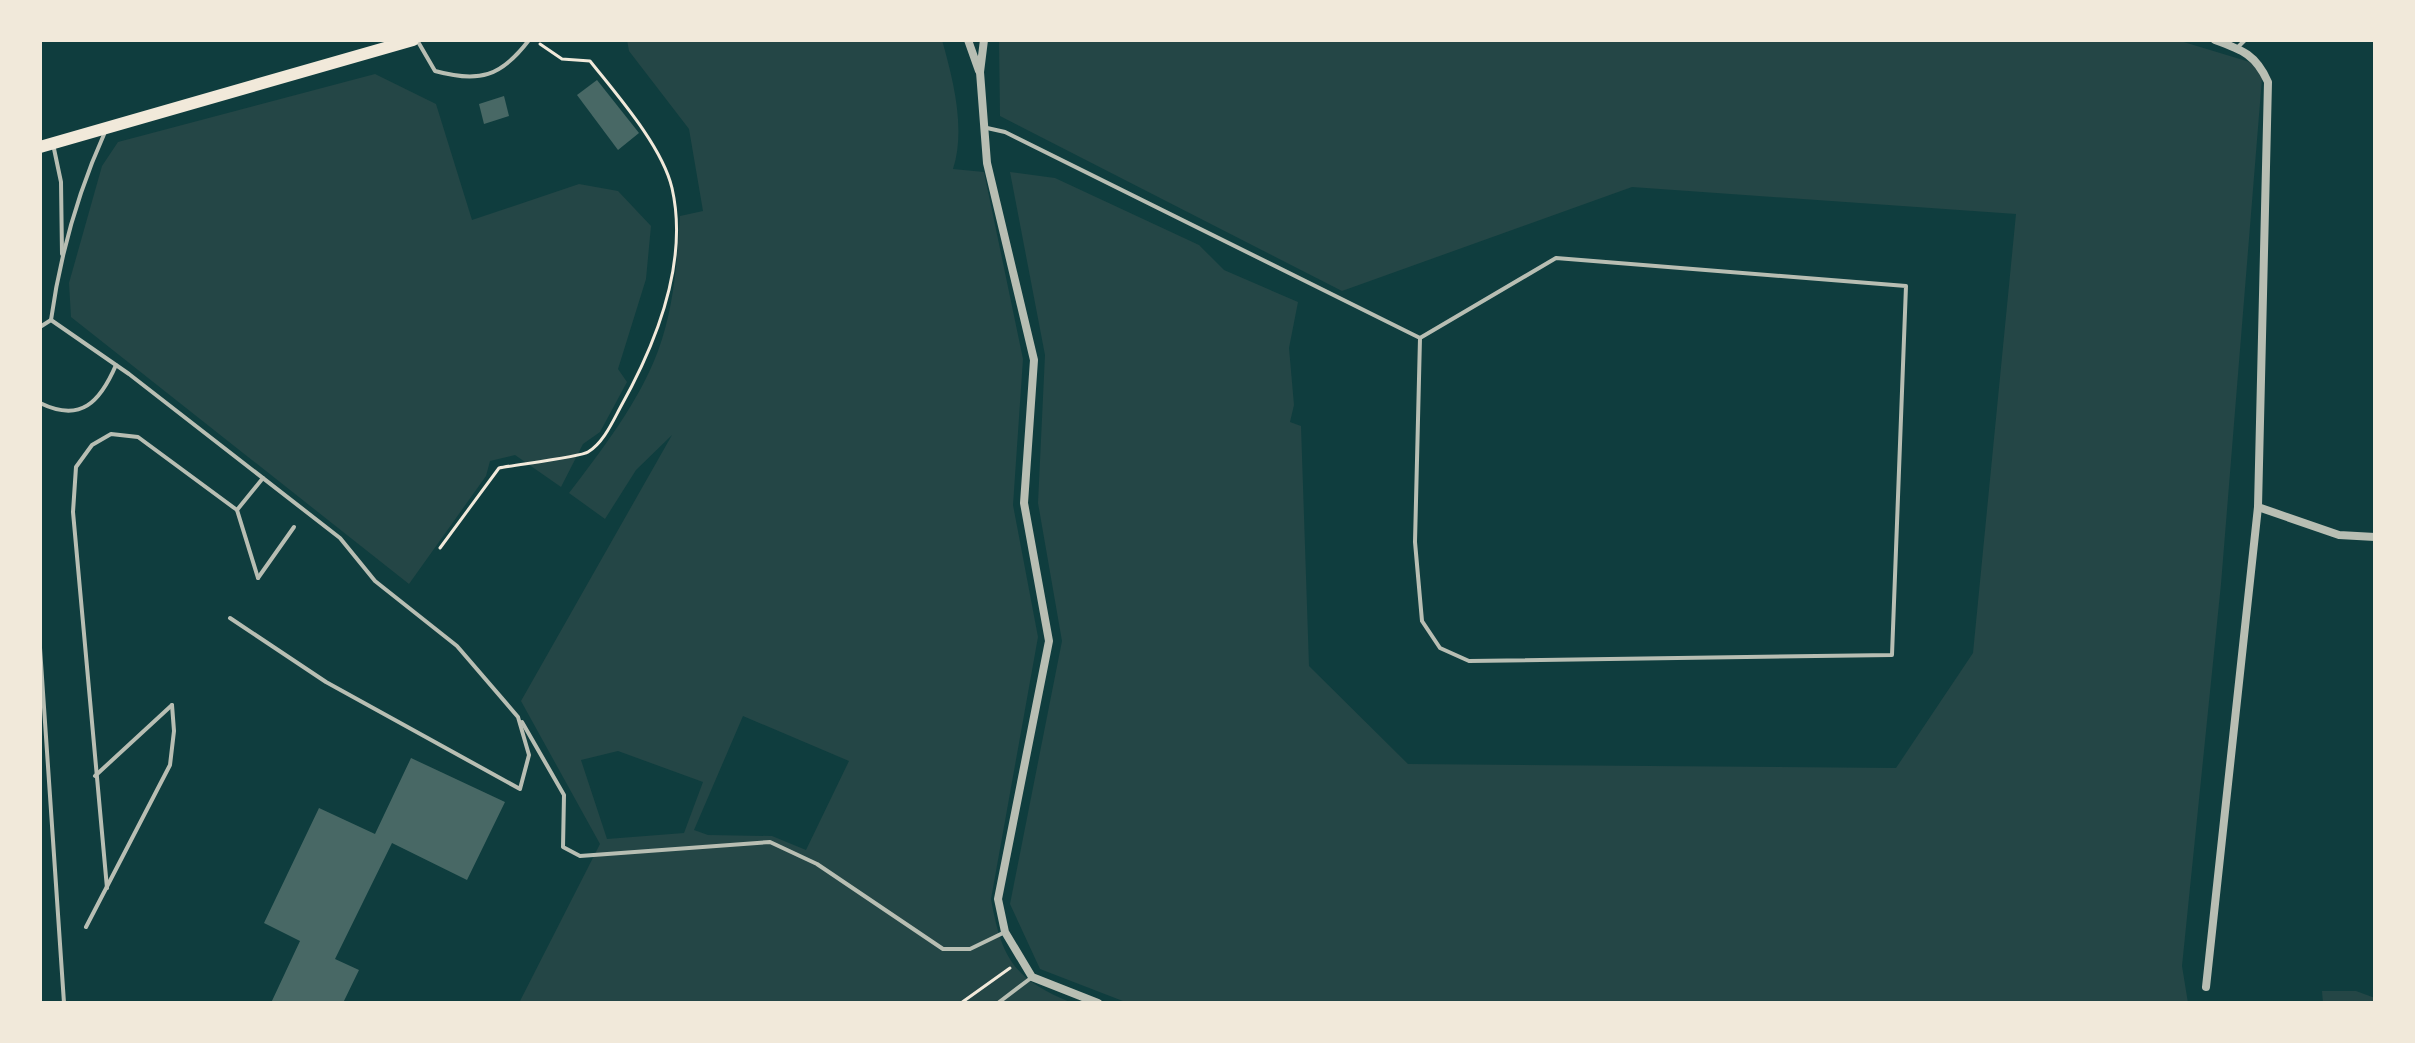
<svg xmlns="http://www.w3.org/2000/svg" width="2415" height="1043" viewBox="0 0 2415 1043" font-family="'Varela Round',sans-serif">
  <rect width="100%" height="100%" fill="#0f3d3e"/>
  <g fill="#244646" fill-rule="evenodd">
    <path d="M 627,40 L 942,40 C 953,79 966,129 953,169 L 984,172 L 1023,359 L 1013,505 L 1038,637 L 991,899 C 1002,961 1015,979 1072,1003 L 519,1003 L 600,844 L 521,701 L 672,435 L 636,470 L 605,519 L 569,493 C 602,450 639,402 658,351 C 674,308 677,262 680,216 L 703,211 L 689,129 L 629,51 ZM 743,716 L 849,761 L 806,850 L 772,836 L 708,835 L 694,830 ZM 618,751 L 703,782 L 684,833 L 607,839 L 581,760 Z"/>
    <path d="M 999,40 L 2177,40 L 2263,66 L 2221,584 L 2182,966 L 2188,1003 L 1128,1003 L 1040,969 L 1010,904 L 1062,641 L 1038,503 L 1045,355 L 1010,172 L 1055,178 L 1199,245 L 1224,270 L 1298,302 L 1289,348 L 1294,405 L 1290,422 L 1301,426 L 1309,666 L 1408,764 L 1896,768 L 1973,653 L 2016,214 L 1632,187 L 1342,291 L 1000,116 Z"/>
    <path d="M 375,74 L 436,104 L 472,220 L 579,184 L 618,191 L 651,226 L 646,279 L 618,369 L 627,382 L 600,432 L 583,444 L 561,487 L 515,455 L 490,461 L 486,476 L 409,584 L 71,317 L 69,283 L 102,166 L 118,142 Z"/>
    <path d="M 2322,991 L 2356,991 L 2375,998 L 2375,1003 L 2323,1003 Z"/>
  </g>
  <g fill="#486865">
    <path d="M 597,80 L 639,133 L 618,150 L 577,95 Z"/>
    <path d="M 504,96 L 509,116 L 484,124 L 479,104 Z"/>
    <path d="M 411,758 L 505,802 L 467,880 L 392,843 L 335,959 L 359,970 L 343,1003 L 271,1003 L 300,941 L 264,923 L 319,808 L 375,834 Z"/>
  </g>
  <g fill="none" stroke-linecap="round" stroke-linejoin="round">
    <g stroke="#f1e9da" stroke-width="3">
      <path d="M 440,548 L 499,468 C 513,465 581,457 588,452 C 603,443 612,423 620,408 C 656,344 689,263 672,188 C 662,146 617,95 590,61 L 562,59 L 540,44"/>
      <path d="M 961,1003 L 1010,968"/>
    </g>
    <g stroke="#b8beb3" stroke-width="4">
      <path d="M 417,40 L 435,71 C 479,83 501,77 529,40"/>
      <path d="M 2237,48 L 2245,40"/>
      <path d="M 987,128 L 1005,132 L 1420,338"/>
      <path d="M 105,132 C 78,192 60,255 51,320 L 129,374 L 340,538 L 375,581 L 457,646 L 518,717 L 529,755 L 520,789 L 326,682 L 230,618"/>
      <path d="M 53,144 L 61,182 L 62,254"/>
      <path d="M 1556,258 L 1906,286 L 1892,655 L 1469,661 L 1440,648 L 1422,621 L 1415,542 L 1420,338 Z"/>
      <path d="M 40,327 L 51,320"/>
      <path d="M 40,403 C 81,423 100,402 116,365"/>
      <path d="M 258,578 L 237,510 L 263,478"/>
      <path d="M 258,578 L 294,527"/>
      <path d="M 40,648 L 64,1003"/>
      <path d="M 522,722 L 564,795 L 563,847 L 580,856 L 770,842 L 817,864 L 943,949 L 970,949 L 1003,933"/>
      <path d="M 95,776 L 172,705"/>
      <path d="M 107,888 L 73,512 L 76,467 L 92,445 L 111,434 L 138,437 L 237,510"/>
      <path d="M 86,927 L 170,765 L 174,731 L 172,705"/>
      <path d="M 998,1003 L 1031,978"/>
    </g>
    <g stroke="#b8beb3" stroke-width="8">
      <path d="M 968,40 L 979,71"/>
      <path d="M 984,40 L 980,72 L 987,163 L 1034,360 L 1024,503 L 1049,641 L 998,899 L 1005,932 L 1032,977 L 1098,1003"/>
      <path d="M 2215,40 C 2243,50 2256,55 2268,82 L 2258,507 L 2339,535 L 2375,537"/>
      <path d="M 2206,987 L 2258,507"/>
    </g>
    <path stroke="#f1e9da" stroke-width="12" d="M 40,147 L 413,40"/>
  </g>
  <rect width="2415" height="1043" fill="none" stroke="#f1e9da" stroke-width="84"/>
</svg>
